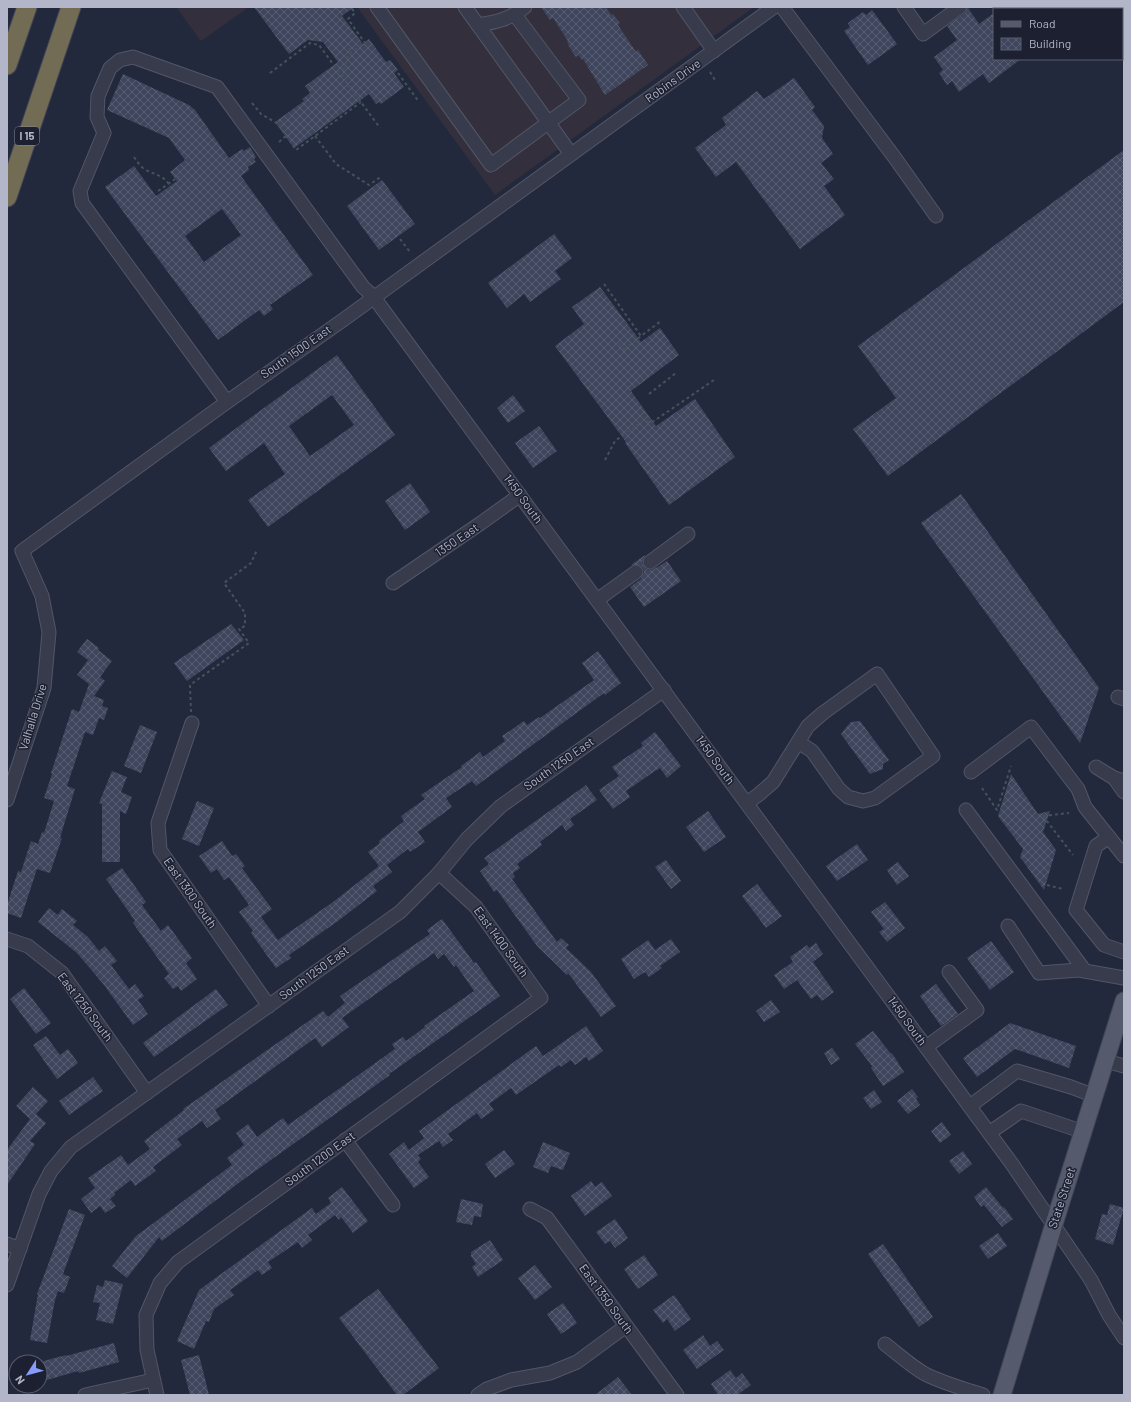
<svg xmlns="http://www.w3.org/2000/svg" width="1131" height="1402" viewBox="0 0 1131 1402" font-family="Barlow,sans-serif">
  <defs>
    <pattern id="building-cross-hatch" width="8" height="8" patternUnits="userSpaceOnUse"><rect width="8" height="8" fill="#3f455c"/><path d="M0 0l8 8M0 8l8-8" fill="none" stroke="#585e72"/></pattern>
  </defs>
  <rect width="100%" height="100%" fill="#23293c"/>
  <g fill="#332f3d">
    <path d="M 176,7 L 249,7 L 201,41 Z"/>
    <path d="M 357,7 L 754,7 L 495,195 Z"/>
  </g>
  <g fill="url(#building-cross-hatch)" fill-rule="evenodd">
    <path d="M 254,7 L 354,7 L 342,16 L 363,44 L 369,39 L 386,62 L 390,60 L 398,70 L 394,73 L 404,87 L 381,104 L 379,102 L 376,104 L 369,94 L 294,148 L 275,122 L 304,101 L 302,99 L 310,93 L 305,86 L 338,62 L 323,42 L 308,40 L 289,54 Z"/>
    <path d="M 541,7 L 606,7 L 611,15 L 613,14 L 620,23 L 618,25 L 636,52 L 638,50 L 648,65 L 605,95 L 583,59 L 582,60 L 578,55 L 576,57 L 568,45 L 569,45 L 567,42 L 568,41 L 553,18 L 550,20 Z"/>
    <path d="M 968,8 L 979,24 L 994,13 L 994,59 L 1021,59 L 989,83 L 983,74 L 959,92 L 952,81 L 947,85 L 939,73 L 943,70 L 934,57 L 957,40 L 947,26 L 965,13 Z"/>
    <path d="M 872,10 L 897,44 L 868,65 L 844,31 L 850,27 L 848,23 L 863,12 L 866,15 Z"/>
    <path d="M 123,74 L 189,105 L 195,110 L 229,158 L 242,149 L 244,151 L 250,147 L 256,157 L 254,159 L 256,162 L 248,167 L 249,170 L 241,176 L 313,275 L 270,305 L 273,309 L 264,316 L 259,310 L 218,340 L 105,187 L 134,166 L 156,196 L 177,181 L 170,172 L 185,160 L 169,138 L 107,110 ZM 222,209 L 241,235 L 204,262 L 185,236 Z"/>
    <path d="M 794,78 L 815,107 L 812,110 L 824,126 L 822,138 L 833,154 L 821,163 L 834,179 L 824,186 L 845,215 L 800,249 L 736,162 L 716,177 L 695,148 L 726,125 L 722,118 L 757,91 L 764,99 Z"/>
    <path d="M 1124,150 L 1124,302 L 888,476 L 853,429 L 896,398 L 858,346 Z"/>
    <path d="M 382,180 L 415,224 L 379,250 L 347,206 Z"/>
    <path d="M 554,234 L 572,258 L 555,271 L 561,279 L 530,302 L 524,294 L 507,308 L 488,283 Z"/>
    <path d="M 600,287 L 641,342 L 660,328 L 679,355 L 631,391 L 656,426 L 695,399 L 735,457 L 669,505 L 625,443 L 626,442 L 555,346 L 584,324 L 572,307 Z"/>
    <path d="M 337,355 L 395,435 L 268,527 L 248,500 L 285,474 L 264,443 L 226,471 L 209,448 ZM 332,395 L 354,425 L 310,456 L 289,426 Z"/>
    <path d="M 513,395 L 525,411 L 508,423 L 497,408 Z"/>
    <path d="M 539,426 L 557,451 L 533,468 L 515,443 Z"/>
    <path d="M 410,483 L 430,512 L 405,530 L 385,501 Z"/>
    <path d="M 961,494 L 1099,688 L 1080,743 L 921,523 Z"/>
    <path d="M 645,555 L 642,563 L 646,569 L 650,570 L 656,568 L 667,561 L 681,581 L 644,607 L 630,587 L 641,579 L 644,572 L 643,568 L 640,565 L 631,565 Z"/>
    <path d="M 231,624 L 244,640 L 187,681 L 174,663 Z"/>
    <path d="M 87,639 L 99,648 L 98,650 L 112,661 L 100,677 L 105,681 L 94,696 L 104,700 L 102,706 L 108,708 L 104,720 L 99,718 L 93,735 L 85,732 L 67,786 L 75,789 L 60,838 L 62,838 L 50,873 L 37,869 L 21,918 L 7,913 L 7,905 L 18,871 L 21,872 L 31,841 L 38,844 L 42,832 L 44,833 L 54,801 L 44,798 L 52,774 L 51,773 L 72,709 L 79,712 L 89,684 L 77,675 L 88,660 L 77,652 Z"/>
    <path d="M 598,651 L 621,683 L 605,695 L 604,693 L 476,786 L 472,781 L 446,798 L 452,807 L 418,832 L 425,842 L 410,852 L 408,849 L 387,865 L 392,872 L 373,886 L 377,891 L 338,921 L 289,955 L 291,958 L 276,968 L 251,933 L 253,931 L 239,912 L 249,905 L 229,877 L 224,880 L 217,869 L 211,873 L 199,856 L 222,841 L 232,856 L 236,854 L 245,866 L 242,868 L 272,909 L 261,917 L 278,940 L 333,902 L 379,866 L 368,852 L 380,843 L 379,841 L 404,821 L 401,816 L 425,799 L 421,795 L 462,767 L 461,766 L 480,752 L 483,757 L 505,741 L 502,736 L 524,721 L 527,725 L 539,717 L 540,718 L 594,680 L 582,663 Z"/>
    <path d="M 860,721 L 889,760 L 883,764 L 883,769 L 870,774 L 841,734 L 848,725 L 851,722 Z"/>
    <path d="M 140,725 L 157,732 L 141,773 L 124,766 Z"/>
    <path d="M 655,732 L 681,766 L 667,778 L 660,768 L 652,773 L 626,791 L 630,797 L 613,809 L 599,790 L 619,776 L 612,767 L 643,746 L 641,743 Z"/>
    <path d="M 112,771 L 127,777 L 121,792 L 132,797 L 126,814 L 120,811 L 120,862 L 102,862 L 102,804 L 99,803 Z"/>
    <path d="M 1011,774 L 1038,814 L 1050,811 L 1043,832 L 1056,850 L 1044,890 L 1020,857 L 1023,849 L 998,816 Z"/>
    <path d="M 586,785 L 597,800 L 570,819 L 574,825 L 566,831 L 562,825 L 540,842 L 542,845 L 517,864 L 520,868 L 513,873 L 515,877 L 512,879 L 557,942 L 561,938 L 569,945 L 566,948 L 591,972 L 616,1006 L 601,1017 L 568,973 L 567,975 L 537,946 L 497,890 L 494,892 L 480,871 L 489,864 L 484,858 Z"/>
    <path d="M 197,801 L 214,808 L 199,846 L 182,839 Z"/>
    <path d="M 708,811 L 726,837 L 704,852 L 686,827 Z"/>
    <path d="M 857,844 L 868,860 L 837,881 L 826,866 Z"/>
    <path d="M 666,860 L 681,881 L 671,889 L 655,867 Z"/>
    <path d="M 898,862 L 909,876 L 897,885 L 887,870 Z"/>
    <path d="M 122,868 L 146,902 L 142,905 L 161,931 L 168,925 L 192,958 L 186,963 L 197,979 L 181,991 L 178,986 L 173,989 L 164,978 L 169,974 L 133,923 L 135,921 L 106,879 Z"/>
    <path d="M 757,884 L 782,916 L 766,928 L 742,896 Z"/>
    <path d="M 885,902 L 905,928 L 887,942 L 879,932 L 884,929 L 871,912 Z"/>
    <path d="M 49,908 L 58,915 L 62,909 L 77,921 L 73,925 L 88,937 L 99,951 L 105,946 L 117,961 L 111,965 L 129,989 L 135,984 L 144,996 L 138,1000 L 148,1014 L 133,1025 L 104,985 L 77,953 L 38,922 Z"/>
    <path d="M 442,919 L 474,963 L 476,962 L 500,996 L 389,1074 L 390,1075 L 240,1182 L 162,1241 L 159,1237 L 127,1278 L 112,1266 L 136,1236 L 232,1165 L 227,1158 L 244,1145 L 236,1133 L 248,1124 L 257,1137 L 283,1118 L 288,1125 L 395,1049 L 392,1044 L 403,1037 L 406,1041 L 425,1027 L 424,1026 L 474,991 L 456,965 L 454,967 L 444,954 L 438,959 L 434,953 L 342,1018 L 349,1027 L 322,1047 L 315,1038 L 215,1110 L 221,1119 L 207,1128 L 202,1121 L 177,1139 L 182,1145 L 153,1167 L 156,1171 L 135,1186 L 131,1180 L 114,1193 L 115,1195 L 110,1199 L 116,1206 L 105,1213 L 100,1206 L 91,1213 L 81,1199 L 95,1188 L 88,1178 L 121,1155 L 128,1165 L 150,1149 L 144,1141 L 184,1110 L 183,1109 L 323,1011 L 328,1017 L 345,1003 L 340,996 L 430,934 L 427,930 Z"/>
    <path d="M 671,939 L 680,952 L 660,966 L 662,968 L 649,977 L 645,972 L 634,979 L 621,959 L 648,940 L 655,950 Z"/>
    <path d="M 991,941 L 1014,972 L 990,990 L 967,958 Z"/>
    <path d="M 816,943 L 823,954 L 813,962 L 834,992 L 822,1001 L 817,995 L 811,999 L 797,980 L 784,989 L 774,975 L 793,962 L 790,957 L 807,945 L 809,948 Z"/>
    <path d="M 936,984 L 958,1014 L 941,1026 L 920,996 Z"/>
    <path d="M 24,988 L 51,1023 L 36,1034 L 10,999 Z"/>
    <path d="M 216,989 L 228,1005 L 154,1057 L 143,1043 Z"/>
    <path d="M 771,1000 L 780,1012 L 764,1022 L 756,1011 Z"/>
    <path d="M 1010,1023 L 1076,1046 L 1069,1068 L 1015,1049 L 977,1077 L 963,1058 Z"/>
    <path d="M 586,1026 L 603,1051 L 589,1061 L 586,1057 L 575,1065 L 571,1060 L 561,1067 L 559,1065 L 516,1095 L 511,1088 L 489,1104 L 494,1110 L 481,1119 L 477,1113 L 448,1134 L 453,1140 L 443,1147 L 439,1141 L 418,1155 L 421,1159 L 418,1162 L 429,1177 L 414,1188 L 389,1154 L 404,1142 L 409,1150 L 424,1138 L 419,1131 L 536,1046 L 543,1056 Z"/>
    <path d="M 873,1031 L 891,1054 L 892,1053 L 904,1072 L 883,1086 L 871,1068 L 872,1066 L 855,1044 Z"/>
    <path d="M 46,1036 L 60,1055 L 68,1049 L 78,1063 L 57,1079 L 33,1045 Z"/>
    <path d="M 832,1048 L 840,1059 L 831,1065 L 824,1053 Z"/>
    <path d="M 93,1077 L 103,1091 L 69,1115 L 59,1101 Z"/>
    <path d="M 33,1087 L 48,1101 L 36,1114 L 46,1123 L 30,1141 L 35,1144 L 7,1185 L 7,1150 L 30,1119 L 16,1106 Z"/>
    <path d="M 912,1089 L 918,1097 L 916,1099 L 920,1105 L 908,1114 L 897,1101 Z"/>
    <path d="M 874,1090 L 882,1102 L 871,1109 L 863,1098 Z"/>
    <path d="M 942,1122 L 951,1135 L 940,1143 L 931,1131 Z"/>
    <path d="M 543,1142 L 570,1153 L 563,1170 L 551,1166 L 548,1173 L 533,1167 Z"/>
    <path d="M 504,1150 L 515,1164 L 495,1178 L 485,1164 Z"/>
    <path d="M 963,1151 L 972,1164 L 959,1174 L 949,1161 Z"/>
    <path d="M 591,1181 L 595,1187 L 602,1182 L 612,1196 L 585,1216 L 571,1196 Z"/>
    <path d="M 342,1187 L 368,1221 L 353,1233 L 341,1217 L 339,1220 L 335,1215 L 308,1235 L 312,1240 L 302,1248 L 298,1242 L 268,1262 L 272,1268 L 262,1275 L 258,1270 L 230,1290 L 234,1295 L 214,1309 L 209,1322 L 206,1321 L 194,1349 L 177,1341 L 199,1290 L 312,1208 L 316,1214 L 331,1203 L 328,1198 Z"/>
    <path d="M 986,1187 L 1003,1208 L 1004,1207 L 1013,1219 L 1002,1227 L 984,1205 L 981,1207 L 974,1197 Z"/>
    <path d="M 461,1199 L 483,1204 L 481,1217 L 474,1216 L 472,1225 L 456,1222 Z"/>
    <path d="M 1110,1204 L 1124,1208 L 1113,1245 L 1095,1239 L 1102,1214 L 1107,1215 Z"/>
    <path d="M 69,1209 L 85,1215 L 63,1274 L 70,1277 L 64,1293 L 58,1291 L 55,1300 L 47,1343 L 30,1340 L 38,1294 L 37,1294 Z"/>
    <path d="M 615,1219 L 628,1238 L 615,1248 L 610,1241 L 605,1244 L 596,1232 Z"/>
    <path d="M 998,1233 L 1007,1246 L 988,1259 L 979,1246 Z"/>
    <path d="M 490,1240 L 503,1260 L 478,1277 L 472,1267 L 476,1264 L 471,1256 L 471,1252 Z"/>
    <path d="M 883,1244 L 933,1317 L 919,1327 L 868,1254 Z"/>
    <path d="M 644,1255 L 658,1275 L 638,1289 L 624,1269 Z"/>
    <path d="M 535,1265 L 552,1287 L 535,1300 L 518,1278 Z"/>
    <path d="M 105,1280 L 123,1284 L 113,1324 L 96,1320 L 100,1303 L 93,1302 L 97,1285 L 103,1287 Z"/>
    <path d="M 378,1289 L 439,1368 L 403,1395 L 397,1395 L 339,1318 Z"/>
    <path d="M 674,1295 L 691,1319 L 675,1331 L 667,1319 L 663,1323 L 653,1310 Z"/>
    <path d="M 563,1303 L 577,1323 L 561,1334 L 547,1314 Z"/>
    <path d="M 703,1335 L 710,1346 L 717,1341 L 724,1350 L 697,1369 L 683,1350 Z"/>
    <path d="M 114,1343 L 119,1362 L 79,1373 L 78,1371 L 40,1382 L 40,1362 L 66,1355 L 66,1356 Z"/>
    <path d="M 199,1355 L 209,1395 L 190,1395 L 181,1360 Z"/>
    <path d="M 730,1370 L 736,1378 L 742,1373 L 751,1385 L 737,1395 L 718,1395 L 711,1384 Z"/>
    <path d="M 618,1377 L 632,1395 L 595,1395 Z"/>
  </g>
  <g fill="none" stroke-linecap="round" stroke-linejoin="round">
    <defs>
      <g id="minor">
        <path d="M 377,7 L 491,165 L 579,100 L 515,15"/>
        <path d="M 465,7 L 571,154"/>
        <path d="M 683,7 L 714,51"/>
        <path d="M 782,7 L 895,158 L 936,216"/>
        <path d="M 904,7 L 923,34 L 960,7"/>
        <path d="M 478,25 C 497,22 510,19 525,7"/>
        <path d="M 227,402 L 82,203 L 80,191 L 104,133 L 97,117 L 98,96 L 110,68 L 120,60 L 133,57 L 217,87 L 363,287 L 374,297 L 381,307 L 1012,1164 L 1091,1280 L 1109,1315 L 1124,1338"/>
        <path d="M 650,562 L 688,534"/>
        <path d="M 393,583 L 481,523 L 520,495"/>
        <path d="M 597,600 L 636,572"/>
        <path d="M 1118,697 L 1124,699"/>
        <path d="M 192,723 L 158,823 L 160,850 L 269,1006"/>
        <path d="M 1096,767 L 1114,778 L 1124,781"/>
        <path d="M 971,772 L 1031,727 L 1078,789 L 1085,807 L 1124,856"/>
        <path d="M 1114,778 L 1124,792"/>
        <path d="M 7,800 L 44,688 L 49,632 L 42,596 L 22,551 L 227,402 L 343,320 L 774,7"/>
        <path d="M 747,803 L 758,795 L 773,782 L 808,726 L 823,713 L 877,674 L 933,756 L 875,798 L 863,801 L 848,797 L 839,789 L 812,751 L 798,742"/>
        <path d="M 966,810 L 1085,971"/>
        <path d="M 1109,837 L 1096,846 L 1076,910 L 1104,945 L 1124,952"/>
        <path d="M 1008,926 L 1039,973 L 1079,970 L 1124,978"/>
        <path d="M 7,939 L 28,946 L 62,973 L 147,1093"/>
        <path d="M 926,1047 L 977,1010 L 949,972"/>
        <path d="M 1106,1061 L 1124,1066"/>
        <path d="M 970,1106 L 1017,1071 L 1071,1087 L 1095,1096"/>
        <path d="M 989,1133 L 1021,1111 L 1084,1132"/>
        <path d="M 345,1140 L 393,1205"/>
        <path d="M 530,1209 L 547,1218 L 677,1395"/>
        <path d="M 7,1244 L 20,1249"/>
        <path d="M 7,1285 L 39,1194 L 51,1171 L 71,1147 L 400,912 L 439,873 L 467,839 L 501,806 L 664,690"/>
        <path d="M 885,1344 C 898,1354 911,1366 925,1374 C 943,1383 964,1389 983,1395"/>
        <path d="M 85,1395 L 153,1380"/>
        <path d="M 157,1395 L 147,1350 L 146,1315 L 160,1283 L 178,1262 L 541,998 L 476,907 L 439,873"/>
        <path d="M 478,1395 L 487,1389 L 511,1380 L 550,1373 L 577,1362 L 626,1326"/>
      </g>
      <g id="major">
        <path d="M 1093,7 L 1094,9"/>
        <path d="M 1122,46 L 1124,49"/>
        <path d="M 1002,1395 L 1054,1224 L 1124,1001"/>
      </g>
      <g id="highway">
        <path d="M 7,65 L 27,7"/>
        <path d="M 7,197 L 71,7"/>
      </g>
    </defs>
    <use href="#minor" stroke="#525667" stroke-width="15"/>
    <use href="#major" stroke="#404455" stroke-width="19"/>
    <use href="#highway" stroke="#3f4354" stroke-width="21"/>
    <g stroke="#43535a" stroke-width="2" stroke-dasharray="3 3" stroke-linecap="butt">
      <path d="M 349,48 L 351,52"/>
      <path d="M 710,72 L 715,80"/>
      <path d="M 270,73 L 310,43 L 319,45 L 380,128"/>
      <path d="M 398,73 L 419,102"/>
      <path d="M 342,76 L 348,54 L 365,43 L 348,19 L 355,13 L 351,7"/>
      <path d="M 252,103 L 261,114 L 278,124 L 296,150 L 361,102"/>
      <path d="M 315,136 L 336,164 L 369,185 L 382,176"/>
      <path d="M 279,142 L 286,136"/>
      <path d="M 134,157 C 137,161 139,165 143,168 C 152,175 161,173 169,184"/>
      <path d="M 158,191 L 181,175"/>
      <path d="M 400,239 L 410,252"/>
      <path d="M 604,284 L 641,336 L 661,321"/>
      <path d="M 619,343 L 626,353"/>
      <path d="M 624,350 L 641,336"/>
      <path d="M 649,394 L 676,373"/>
      <path d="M 605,460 L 615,441 L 644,420 L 651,423 L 714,380"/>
      <path d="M 191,712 L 190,685 L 249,643 L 239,629 L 245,626 L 245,613 L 224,583 L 251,563 L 257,550"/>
      <path d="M 982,788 L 997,810 L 1011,766"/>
      <path d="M 1043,816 L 1073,855"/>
      <path d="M 1043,816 L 1069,813"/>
      <path d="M 1047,885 L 1063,889"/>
    </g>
    <use href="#minor" stroke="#373b4c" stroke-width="13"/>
    <use href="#major" stroke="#555a6c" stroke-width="17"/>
    <use href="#highway" stroke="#726c54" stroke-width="19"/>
  </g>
  <g text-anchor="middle" stroke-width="3" stroke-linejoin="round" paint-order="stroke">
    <rect fill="#1c2031" stroke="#85899b" stroke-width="1" x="15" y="127" width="24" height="18" rx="3"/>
    <g font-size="11" font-weight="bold" fill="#b2b6c8">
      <text x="27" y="140">I 15</text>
    </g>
    <g font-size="12" fill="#b2b6c8" stroke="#1c2031">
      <text transform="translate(673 81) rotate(-36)" y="4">Robins Drive</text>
      <text transform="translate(296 352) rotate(-35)" y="4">South 1500 East</text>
      <text transform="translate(523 499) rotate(54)" y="4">1450 South</text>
      <text transform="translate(457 540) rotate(-34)" y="4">1350 East</text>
      <text transform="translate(33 717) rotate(-73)" y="4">Valhalla Drive</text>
      <text transform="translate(715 760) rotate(54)" y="4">1450 South</text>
      <text transform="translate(559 764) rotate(-35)" y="4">South 1250 East</text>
      <text transform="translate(190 893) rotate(55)" y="4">East 1300 South</text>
      <text transform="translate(501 942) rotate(54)" y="4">East 1400 South</text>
      <text transform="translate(314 973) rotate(-36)" y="4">South 1250 East</text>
      <text transform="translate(85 1007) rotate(53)" y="4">East 1250 South</text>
      <text transform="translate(907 1021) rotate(54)" y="4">1450 South</text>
      <text transform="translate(320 1159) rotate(-36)" y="4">South 1200 East</text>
      <text transform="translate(1062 1198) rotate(-72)" y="4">State Street</text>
      <text transform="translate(606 1299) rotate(54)" y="4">East 1350 South</text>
    </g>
  </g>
  <rect width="1131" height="1402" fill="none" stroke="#b2b6c8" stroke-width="16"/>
  <rect x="993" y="8" width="130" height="52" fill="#1c2031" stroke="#585c6d"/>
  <rect x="1001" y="21" width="20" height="6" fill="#555a6c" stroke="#585c6d"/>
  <text x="1029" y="28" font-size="12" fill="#b2b6c8">Road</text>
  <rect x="1001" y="38" width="20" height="12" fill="url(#building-cross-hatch)" stroke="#585c6d"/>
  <text x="1029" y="48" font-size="12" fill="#b2b6c8">Building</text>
  <g transform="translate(28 1374) rotate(234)"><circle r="19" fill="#1c2031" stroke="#585c6d"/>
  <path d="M0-3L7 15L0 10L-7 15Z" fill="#869cf9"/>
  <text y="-6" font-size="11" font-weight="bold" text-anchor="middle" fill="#b2b6c8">N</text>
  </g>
</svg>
